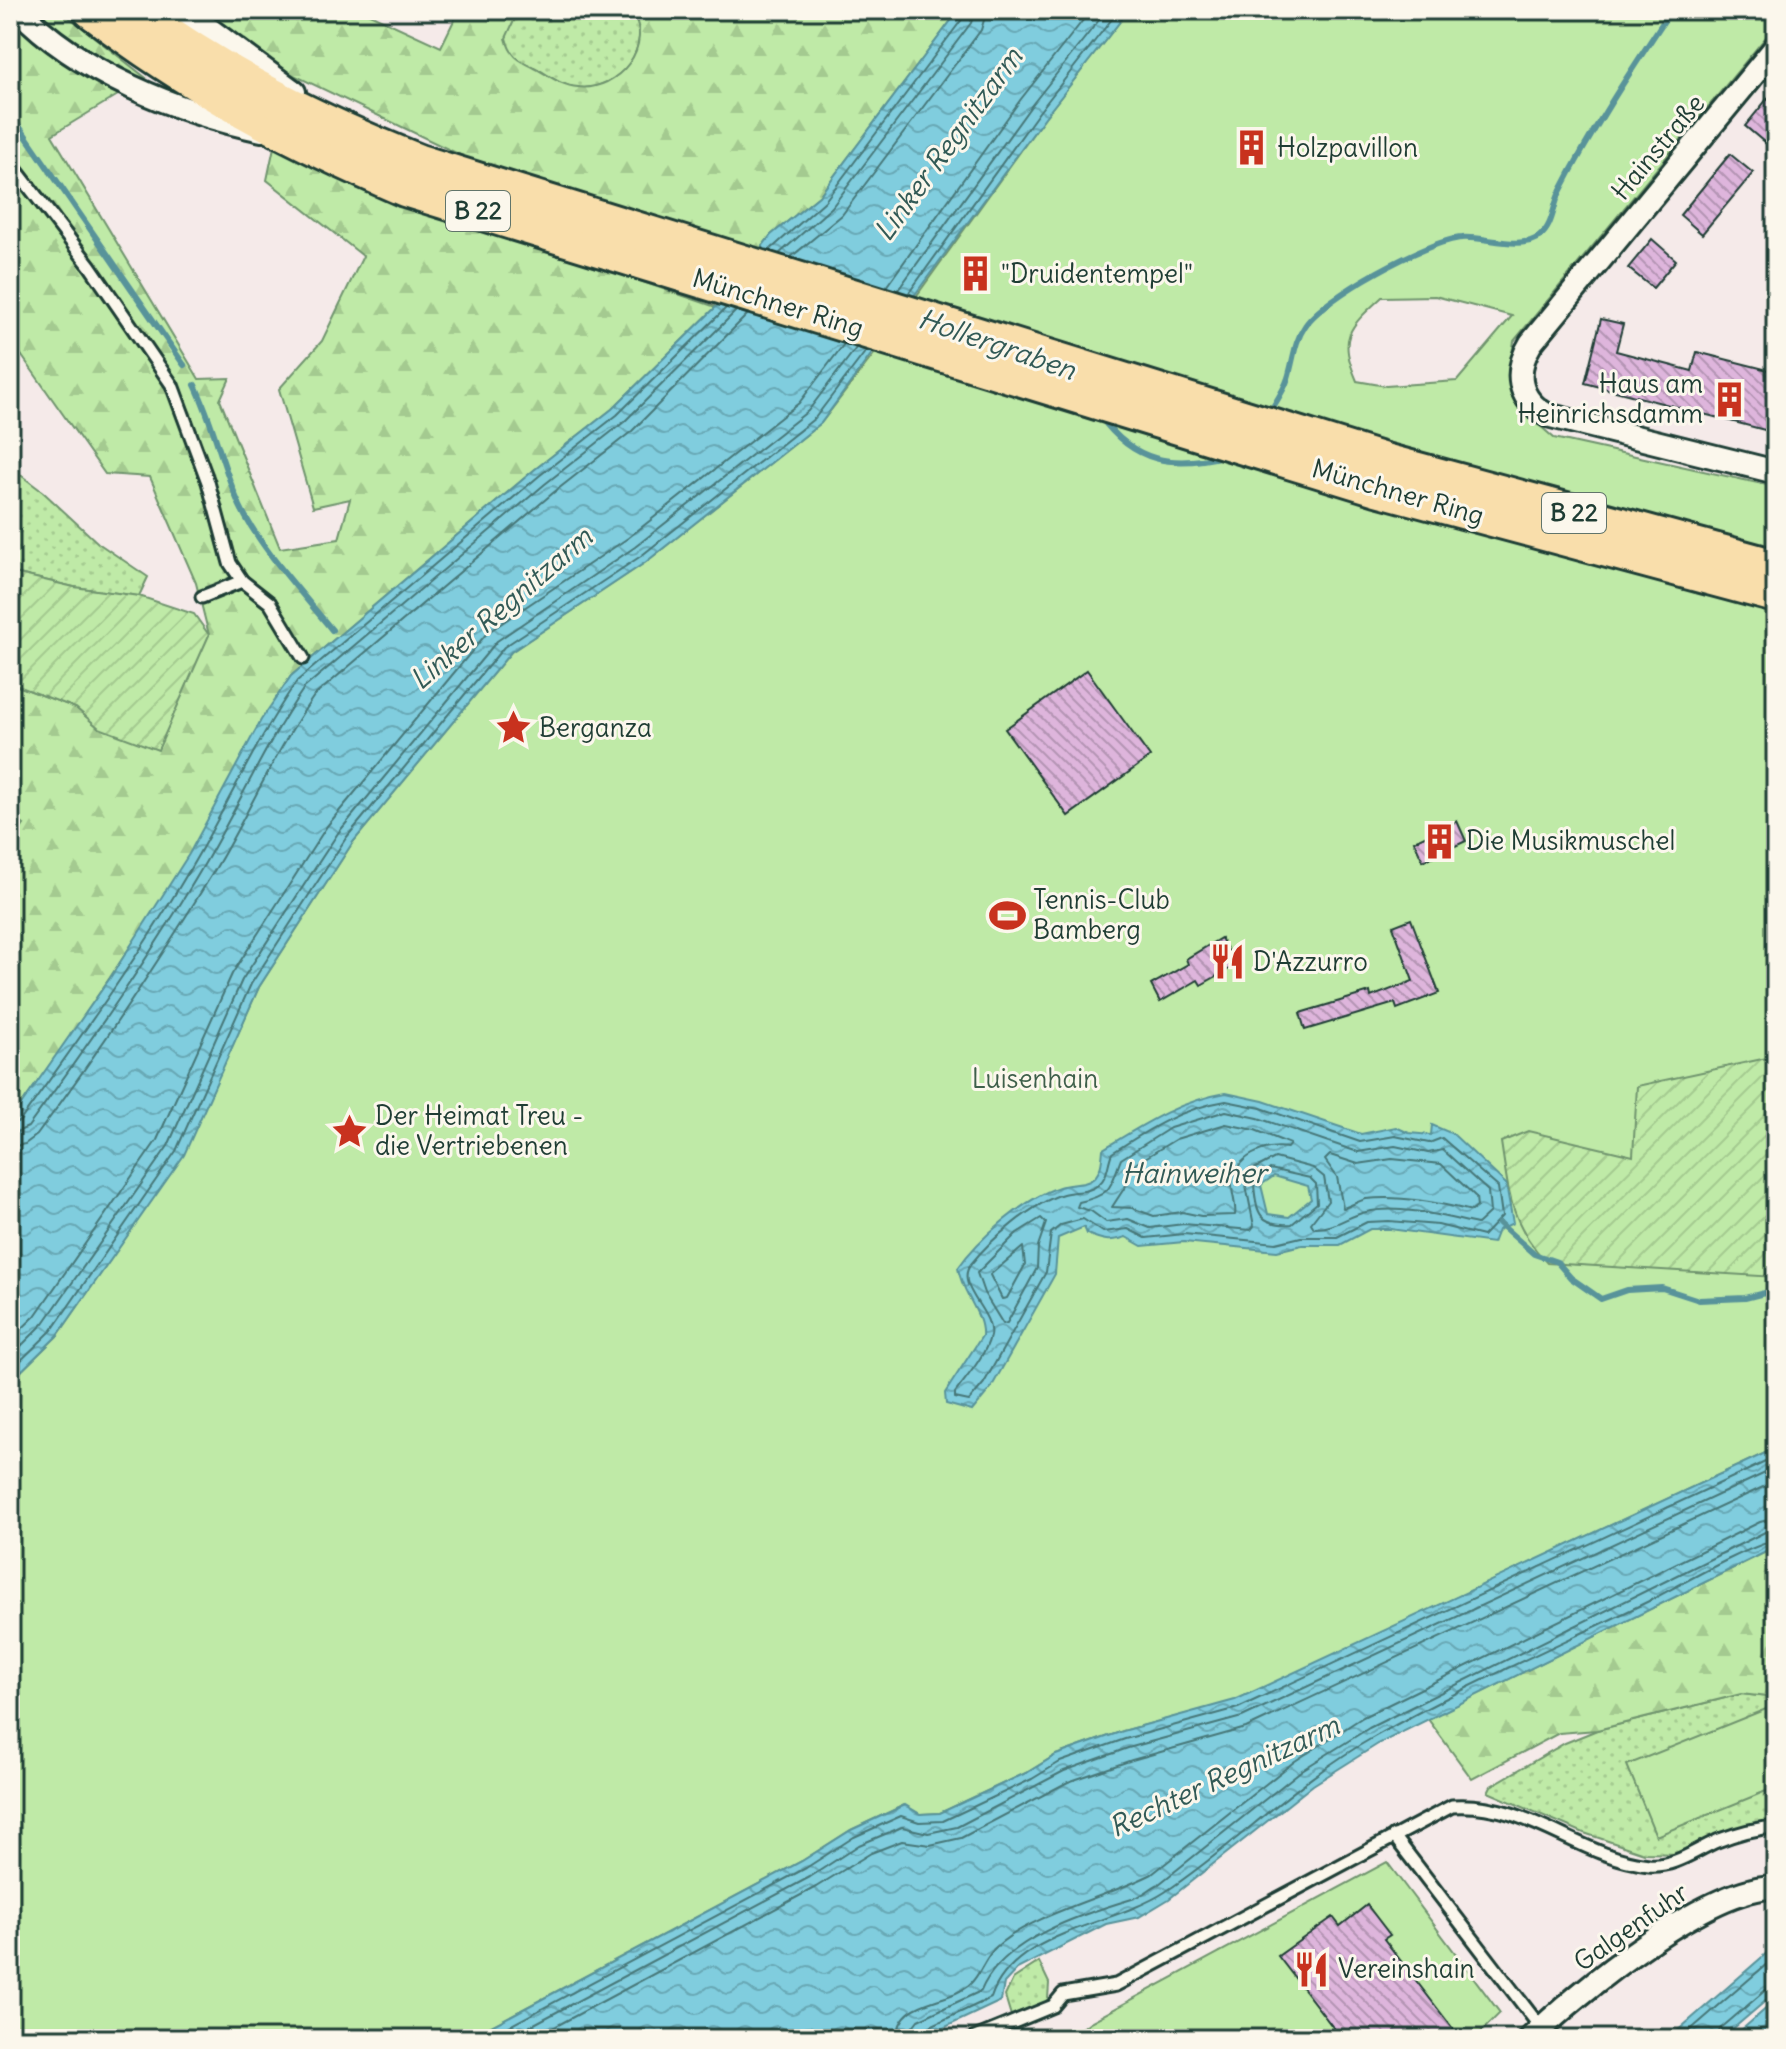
<svg xmlns="http://www.w3.org/2000/svg" width="1786" height="2049" viewBox="0 0 1786 2049" font-family="Delius,sans-serif">
  <defs>
    <pattern id="grass-dots" width="8" height="8" patternUnits="userSpaceOnUse" patternTransform="scale(2)"><rect width="8" height="8" fill="#bfeaa7"/><path d="M2 2h.1M6 6h.1" fill="none" stroke="#a4ca90" stroke-width="1.8" stroke-linecap="round"/></pattern>
    <pattern id="forest-firs" width="22" height="20" patternUnits="userSpaceOnUse" patternTransform="scale(2)"><rect width="22" height="20" fill="#bfeaa7"/><path d="M5 1l3.5 6h-7zM16 11l3.5 6h-7z" fill="#a4ca90"/></pattern>
    <pattern id="garden-furrows" width="10" height="10" patternUnits="userSpaceOnUse" patternTransform="scale(2)"><rect width="10" height="10" fill="#bfeaa7"/><path d="M-1 1l2-2M0 10L10 0M9 11l2-2" fill="none" stroke="#a4ca90"/></pattern>
    <pattern id="water-waves" width="16" height="10" patternUnits="userSpaceOnUse" patternTransform="scale(2)"><rect width="16" height="10" fill="#80cdde"/><path d="M0 5q4-4 8 0t8 0" fill="none" stroke="#68a8b5"/></pattern>
    <pattern id="building-back-hatch" width="6" height="6" patternUnits="userSpaceOnUse" patternTransform="scale(2)"><rect width="6" height="6" fill="#deb5dc"/><path d="M-1 5l2 2M0 0l6 6M5-1l2 2" fill="none" stroke="#b394b3"/></pattern>
  </defs>
  <rect width="100%" height="100%" fill="#f5eae9"/>
  <filter id="ink" filterUnits="userSpaceOnUse"><feTurbulence type="fractalNoise" baseFrequency=".0125" numOctaves="2"/><feDisplacementMap in="SourceGraphic" scale="16" xChannelSelector="R" yChannelSelector="G"/><feConvolveMatrix kernelMatrix="1 2 1 2 8 2 1 2 1" color-interpolation-filters="sRGB"/></filter>
  <g filter="url(#ink)">
    <g fill="url(#grass-dots)" stroke="#6f946e" stroke-width="2">
      <path d="M 519,10 L 631,10 C 656,45 619,91 578,88 C 561,86 549,75 534,67 C 522,62 504,55 506,38 C 507,29 516,18 519,10 Z"/>
      <path d="M 10,467 L 43,492 L 98,543 L 148,577 L 139,596 L 74,587 L 10,572 Z"/>
      <path d="M 1741,1694 L 1776,1698 L 1776,1820 L 1720,1832 L 1678,1854 L 1644,1853 L 1584,1833 L 1488,1792 L 1491,1786 L 1565,1743 L 1597,1730 Z"/>
      <path d="M 1039,1962 L 1049,1983 L 1048,1999 L 1039,2009 L 1012,2019 L 1005,1996 L 1013,1979 Z"/>
    </g>
    <g fill="url(#forest-firs)" stroke="#6f946e" stroke-width="2">
      <path d="M 10,10 L 60,10 L 146,78 L 52,135 L 199,379 L 230,378 L 220,400 L 280,548 L 339,539 L 350,499 L 313,507 L 279,389 L 322,341 L 363,256 L 267,180 L 274,147 L 380,192 L 716,307 L 612,409 L 534,470 L 291,676 C 251,734 224,797 188,857 C 132,947 72,1035 10,1121 L 10,844 L 24,825 L 10,814 L 10,683 L 76,708 L 99,728 L 209,635 L 196,583 L 150,477 L 105,474 L 10,339 Z"/>
      <path d="M 196,10 L 361,10 L 441,47 L 459,10 L 519,10 L 506,38 C 510,55 518,60 533,67 C 548,75 561,86 578,87 C 618,92 656,45 631,10 L 959,10 L 819,196 L 771,235 L 760,249 L 549,188 L 479,164 L 277,67 Z"/>
      <path d="M 1776,1547 L 1776,1698 L 1741,1694 L 1597,1730 L 1559,1733 L 1472,1779 L 1428,1719 Z"/>
    </g>
    <g fill="#bfeaa7" stroke="#6f946e" stroke-width="2" fill-rule="evenodd">
      <path d="M 1129,10 L 1776,10 L 1776,25 L 1514,341 L 1508,380 L 1523,411 L 1554,438 L 1776,487 L 1776,552 L 1388,452 L 910,305 L 1045,117 ZM 1435,296 L 1512,316 L 1457,381 L 1386,386 L 1357,381 C 1338,337 1348,328 1382,297 Z"/>
      <path d="M 878,349 L 1776,607 L 1776,1448 L 1235,1701 L 1123,1731 L 1056,1755 L 1028,1772 L 940,1813 L 920,1814 L 904,1805 L 851,1830 L 802,1861 L 467,2039 L 10,2039 L 10,1382 L 58,1335 L 183,1155 L 259,987 L 353,842 L 511,652 L 646,562 L 821,423 Z"/>
      <path d="M 1776,1705 L 1776,1787 L 1656,1836 L 1627,1765 Z"/>
      <path d="M 1387,1862 L 1500,2013 L 1474,2039 L 1068,2039 L 1090,2022 Z"/>
    </g>
    <g fill="url(#garden-furrows)" stroke="#6f946e" stroke-width="2">
      <path d="M 10,572 L 74,587 L 139,596 L 194,614 L 209,635 L 158,750 L 99,728 L 76,708 L 10,683 Z"/>
      <path d="M 1776,1056 L 1776,1277 L 1547,1263 C 1510,1223 1509,1194 1501,1142 L 1528,1131 L 1633,1156 L 1637,1086 Z"/>
    </g>
    <g fill="url(#water-waves)" stroke="#59939a" stroke-width="2" fill-rule="evenodd">
      <path d="M 959,10 L 1129,10 L 1045,117 L 821,423 L 646,562 L 511,652 L 353,842 L 259,987 L 184,1155 L 58,1335 L 10,1382 L 10,1121 L 110,978 L 189,854 L 261,720 L 291,676 L 534,470 L 612,409 L 716,307 L 771,235 L 819,196 Z"/>
      <path d="M 1226,1093 L 1263,1101 L 1361,1134 L 1396,1127 L 1409,1133 L 1431,1135 L 1432,1125 L 1453,1134 L 1506,1184 L 1513,1223 L 1498,1230 L 1493,1243 L 1390,1229 L 1370,1229 L 1340,1245 L 1302,1245 L 1277,1251 L 1184,1242 L 1142,1246 L 1126,1237 C 1111,1243 1101,1240 1087,1234 L 1084,1227 L 1058,1238 L 1055,1274 L 991,1388 L 972,1411 L 946,1404 L 945,1393 L 982,1336 C 984,1314 961,1292 958,1268 C 979,1238 1024,1199 1059,1187 C 1070,1183 1086,1186 1094,1178 C 1102,1170 1102,1159 1103,1149 C 1144,1124 1179,1101 1226,1093 ZM 1274,1176 L 1308,1186 L 1311,1199 L 1289,1217 L 1268,1214 L 1261,1185 Z"/>
      <path d="M 1776,1448 L 1776,1547 L 1378,1744 L 1313,1785 L 1169,1899 L 1139,1917 L 1106,1924 L 1017,1969 L 1004,1983 L 1001,2001 L 920,2039 L 467,2039 L 802,1861 L 851,1830 L 905,1805 L 920,1814 L 940,1813 L 1028,1772 L 1056,1755 L 1123,1731 L 1235,1700 Z"/>
      <path d="M 1776,1945 L 1776,1992 L 1721,2039 L 1668,2039 Z"/>
      <path d="M 1776,2000 L 1776,2039 L 1731,2039 Z"/>
    </g>
    <g fill="none" stroke-linecap="round" stroke-linejoin="round">
      <g stroke="#467778" stroke-width="2">
        <path d="M 769,251 L 825,201 L 963,18 L 964,10"/>
        <path d="M 779,254 L 832,207 L 971,23 L 975,10"/>
        <path d="M 791,257 L 842,215 L 981,30 L 987,10"/>
        <path d="M 886,287 L 1021,99 L 1091,10"/>
        <path d="M 898,290 L 1031,106 L 1107,10"/>
        <path d="M 908,294 L 1039,112 L 1119,10"/>
        <path d="M 1226,1101 L 1261,1108 L 1360,1142 L 1395,1136 L 1429,1143 L 1442,1138 L 1498,1187 L 1502,1216 L 1483,1236 L 1438,1225 L 1389,1221 L 1367,1222 L 1337,1237 L 1301,1237 L 1276,1243 L 1184,1234 L 1146,1238 L 1128,1229 L 1103,1232 L 1083,1219 L 1061,1225 L 1051,1233 L 1046,1272 L 984,1383 L 969,1401 L 955,1398 L 955,1393 C 966,1378 986,1355 990,1336 C 995,1312 953,1286 971,1264 C 990,1240 1033,1203 1063,1194 C 1074,1191 1089,1193 1098,1185 C 1109,1176 1107,1164 1112,1153 C 1149,1129 1182,1108 1226,1101 Z"/>
        <path d="M 1226,1111 L 1258,1118 L 1358,1152 L 1395,1146 L 1428,1153 L 1443,1150 L 1488,1191 L 1490,1212 L 1477,1224 C 1444,1217 1401,1204 1366,1212 C 1347,1216 1335,1229 1314,1228 L 1311,1223 L 1328,1201 L 1324,1177 L 1313,1168 L 1275,1158 L 1252,1170 L 1245,1180 L 1254,1226 L 1251,1230 L 1184,1224 L 1150,1228 L 1128,1219 L 1106,1222 L 1091,1211 L 1077,1207 L 1079,1202 C 1112,1195 1110,1187 1121,1159 L 1170,1128 Z"/>
        <path d="M 10,1124 L 20,1121 C 82,1035 145,948 197,857 C 231,798 258,737 297,681 L 539,476 L 617,415 L 726,308"/>
        <path d="M 1226,1124 L 1255,1130 L 1290,1144 L 1287,1148 C 1265,1144 1235,1157 1232,1183 C 1231,1194 1237,1204 1235,1215 L 1201,1216 L 1182,1212 L 1154,1216 L 1132,1208 L 1112,1207 L 1127,1184 L 1132,1166 L 1176,1139 Z"/>
        <path d="M 10,1135 L 28,1127 C 90,1042 152,954 205,863 C 239,805 266,743 304,688 L 545,484 L 624,422 L 736,311"/>
        <path d="M 10,1147 L 25,1144 L 37,1135 C 100,1050 159,961 214,871 C 249,813 275,751 314,696 L 553,493 L 632,431 L 748,314"/>
        <path d="M 1330,1155 L 1358,1164 L 1392,1159 L 1441,1164 L 1476,1197 L 1477,1207 L 1472,1211 C 1439,1203 1401,1195 1366,1199 C 1358,1201 1351,1206 1343,1208 L 1337,1177 L 1325,1160 Z"/>
        <path d="M 1270,1169 L 1310,1178 L 1316,1184 L 1317,1203 L 1292,1224 C 1260,1226 1256,1214 1254,1184 Z"/>
        <path d="M 1041,1218 L 1046,1223 L 1038,1246 L 1037,1268 L 1007,1323 L 1003,1324 L 984,1293 L 977,1273 L 1017,1233 Z"/>
        <path d="M 1023,1247 L 1025,1265 L 1007,1298 L 1002,1299 L 990,1275 Z"/>
        <path d="M 10,1340 L 35,1316 L 157,1140 L 232,974 L 327,826 L 487,633 L 628,538 L 799,403 L 844,344"/>
        <path d="M 10,1357 L 44,1323 L 168,1146 L 242,980 L 338,833 L 497,641 L 635,547 L 808,411 L 856,348"/>
        <path d="M 10,1371 L 52,1330 L 176,1151 L 251,984 L 346,838 L 504,647 L 641,556 L 815,418 L 866,351"/>
        <path d="M 485,2039 L 806,1868 L 854,1837 L 901,1816 L 919,1822 L 943,1821 L 1032,1779 L 1060,1762 L 1125,1739 L 1238,1708 L 1776,1457"/>
        <path d="M 506,2039 L 810,1877 L 859,1845 L 902,1827 L 928,1833 L 957,1827 L 1064,1771 L 1128,1748 L 1242,1717 L 1776,1468"/>
        <path d="M 532,2039 L 816,1887 L 871,1853 L 902,1841 L 930,1845 L 961,1838 L 1068,1782 L 1132,1760 L 1246,1728 L 1776,1481"/>
        <path d="M 897,2039 C 899,1996 948,2006 971,1983 C 981,1973 985,1957 996,1947 C 1030,1915 1110,1896 1152,1874 L 1295,1761 L 1363,1717 L 1760,1522 L 1776,1518"/>
        <path d="M 909,2039 L 911,2029 L 918,2020 L 981,1991 C 1002,1939 1082,1914 1132,1899 C 1141,1897 1150,1888 1159,1884 L 1302,1770 L 1369,1728 L 1765,1532 L 1776,1531"/>
        <path d="M 919,2039 L 924,2029 L 991,1998 C 1013,1931 1113,1926 1165,1892 C 1237,1844 1297,1780 1374,1737 C 1463,1686 1559,1645 1651,1600 C 1676,1587 1753,1543 1776,1541"/>
        <path d="M 1680,2039 L 1776,1956"/>
        <path d="M 1717,2039 L 1720,2029 L 1768,1988 L 1776,1986"/>
      </g>
      <g stroke="#59939a" stroke-width="6">
        <path d="M 10,113 L 184,365"/>
        <path d="M 195,385 C 214,424 222,467 240,506 C 260,548 302,593 332,630"/>
        <path d="M 1268,415 C 1275,403 1284,391 1288,378 C 1294,359 1294,342 1305,326 C 1324,297 1428,240 1462,238 C 1484,236 1522,251 1540,236 C 1553,226 1553,206 1560,192 C 1592,129 1632,69 1671,10"/>
        <path d="M 1100,416 C 1134,463 1173,469 1227,455"/>
        <path d="M 1499,1223 L 1534,1254 L 1557,1262 L 1571,1278 L 1601,1299 L 1627,1290 L 1662,1288 L 1699,1300 L 1745,1298 L 1776,1290"/>
      </g>
    </g>
    <g fill="url(#building-back-hatch)" stroke="#1f3d34" stroke-width="2">
      <path d="M 1776,88 L 1776,152 L 1745,126 Z"/>
      <path d="M 1246,137 L 1258,142 L 1260,148 L 1255,160 L 1244,155 L 1242,149 Z"/>
      <path d="M 1730,154 L 1753,173 L 1702,234 L 1680,215 Z"/>
      <path d="M 1652,239 L 1676,260 L 1653,288 L 1628,268 Z"/>
      <circle cx="975" cy="275" r="9"/>
      <path d="M 1601,319 L 1623,324 L 1616,351 L 1692,371 L 1697,352 L 1776,372 L 1776,433 L 1585,383 Z"/>
      <path d="M 1087,670 L 1150,757 L 1068,816 L 1005,729 Z"/>
      <path d="M 1457,821 L 1466,841 L 1423,861 L 1414,841 Z"/>
      <path d="M 1411,919 L 1439,993 L 1397,1009 L 1395,1003 L 1305,1030 L 1300,1013 L 1370,992 L 1371,997 L 1413,981 L 1393,926 Z"/>
      <path d="M 1221,938 L 1236,965 L 1201,985 L 1198,980 L 1160,1002 L 1151,985 L 1188,964 L 1186,959 Z"/>
      <path d="M 1367,1905 L 1390,1935 L 1384,1939 L 1454,2030 L 1443,2039 L 1342,2039 L 1278,1956 L 1333,1917 L 1340,1926 Z"/>
    </g>
    <g fill="none" stroke-linecap="round" stroke-linejoin="round">
      <defs>
        <g id="service">
          <path d="M 10,162 L 90,266 L 172,385 L 208,482 L 230,563 L 242,581 L 270,603 L 303,658"/>
          <path d="M 202,597 L 242,581"/>
          <path d="M 1394,1836 L 1541,2028"/>
          <path d="M 972,2039 L 1053,2006 L 1063,1994 L 1116,1985 L 1452,1806 C 1528,1801 1578,1857 1649,1865 C 1675,1867 1694,1851 1717,1841 C 1735,1834 1757,1828 1776,1827"/>
        </g>
        <g id="minor">
          <path d="M 19,10 C 78,72 179,113 262,130"/>
          <path d="M 183,10 L 294,92"/>
          <path d="M 1776,47 L 1531,343 C 1514,371 1517,399 1547,415 L 1776,472"/>
          <path d="M 1530,2039 C 1579,1991 1708,1886 1776,1887"/>
        </g>
        <g id="primary">
          <path d="M 92,10 C 189,85 292,139 405,188 L 1377,487 L 1776,594"/>
          <path d="M 134,10 C 222,76 318,123 419,163 L 1381,461 L 1776,568"/>
        </g>
      </defs>
      <use href="#service" stroke="#1f3d34" stroke-width="17"/>
      <use href="#minor" stroke="#1f3d34" stroke-width="28"/>
      <use href="#primary" stroke="#1f3d34" stroke-width="42"/>
      <use href="#service" stroke="#fbf7ec" stroke-width="11"/>
      <use href="#minor" stroke="#fbf7ec" stroke-width="22"/>
      <use href="#primary" stroke="#f9deab" stroke-width="36"/>
    </g>
  </g>
  <defs>
    <symbol id="building-bare" viewBox="-9 -9 18 18"><path d="M-4-6H4V6H1V3H-1V6H-4ZM-2.5-4.3h1.7v1.8h-1.7ZM.8-4.3h1.7v1.8H.8ZM-2.5-1h1.7V.8h-1.7ZM.8-1h1.7V.8H.8Z" fill="#c8321e" stroke="#fbf7ec" stroke-width="2.5" paint-order="stroke"/></symbol>
    <symbol id="sight-bare" viewBox="-9 -9 18 18"><path d="M0-6L1.8-2.2L6-1.7L2.9 1.2L3.7 5.4L0 3.3L-3.7 5.4L-2.9 1.2L-6-1.7L-1.8-2.2Z" fill="#c8321e" stroke="#fbf7ec" stroke-width="2.5" paint-order="stroke"/></symbol>
    <symbol id="stadium-bare" viewBox="-9 -9 18 18"><path d="M0-5a6.5 5 0 1 0 0 10a6.5 5 0 1 0 0-10ZM-3.5-1.8h7v3.6h-7Z" fill="#c8321e" stroke="#fbf7ec" stroke-width="2.5" paint-order="stroke"/></symbol>
    <symbol id="restaurant-bare" viewBox="-9 -9 18 18"><path d="M-5-6h1v4h1v-4h1v4h1v-4h1v5L-1.5 .5V6h-2V.5L-5-1ZM5-6V6H3V1.5H1.5Q1.5-4 5-6Z" fill="#c8321e" stroke="#fbf7ec" stroke-width="2.5" paint-order="stroke"/></symbol>
  </defs>
  <g fill-rule="evenodd">
    <use href="#building-bare" x="1226" y="122" width="51" height="51"/>
    <use href="#building-bare" x="950" y="248" width="51" height="51"/>
    <use href="#building-bare" x="1704" y="374" width="51" height="51"/>
    <use href="#sight-bare" x="488" y="702" width="51" height="51"/>
    <use href="#building-bare" x="1414" y="816" width="51" height="51"/>
    <use href="#stadium-bare" x="982" y="890" width="51" height="51"/>
    <use href="#restaurant-bare" x="1202" y="936" width="51" height="51"/>
    <use href="#sight-bare" x="324" y="1106" width="51" height="51"/>
    <use href="#restaurant-bare" x="1286" y="1944" width="51" height="51"/>
  </g>
  <g text-anchor="middle" stroke-width="6" stroke-linejoin="round" paint-order="stroke">
    <g fill="#fbf7ec" stroke="#61756b" stroke-width="2">
      <rect x="446" y="191" width="64" height="40" rx="6"/>
      <rect x="1542" y="493" width="64" height="40" rx="6"/>
    </g>
    <g font-size="24" font-weight="bold" fill="#1f3d34">
      <text x="478" y="219">B 22</text>
      <text x="1574" y="521">B 22</text>
    </g>
    <g font-size="26" fill="#1f3d34" stroke="#fbf7ec">
      <text transform="translate(1658 147) rotate(-50)" y="9">Hainstraße</text>
      <text transform="translate(778 303) rotate(17)" y="9">Münchner Ring</text>
      <text transform="translate(1398 492) rotate(16)" y="9">Münchner Ring</text>
      <text transform="translate(1631 1927) rotate(-35)" y="9">Galgenfuhr</text>
    </g>
    <g font-size="26" fill="#1f3d34" stroke="#fbf7ec" text-anchor="start">
      <text x="1277" y="157">Holzpavillon</text>
      <text x="1001" y="283">"Druidentempel"</text>
      <text x="1703" y="393" text-anchor="end">Haus am<tspan x="1703" dy="30">Heinrichsdamm</tspan></text>
      <text x="539" y="737">Berganza</text>
      <text x="1466" y="850">Die Musikmuschel</text>
      <text x="1033" y="909">Tennis-Club<tspan x="1033" dy="30">Bamberg</tspan></text>
      <text x="1253" y="971">D'Azzurro</text>
      <text x="375" y="1125">Der Heimat Treu -<tspan x="375" dy="30">die Vertriebenen</tspan></text>
      <text x="1338" y="1978">Vereinshain</text>
    </g>
    <g font-size="26" fill="#3f604b" stroke="#fbf7ec">
      <text x="1035" y="1088">Luisenhain</text>
    </g>
    <g font-size="28" font-style="italic" fill="#325a56" stroke="#fbf7ec">
      <text transform="translate(948 144) rotate(-54)" y="10">Linker Regnitzarm</text>
      <text transform="translate(997 344) rotate(19)" y="10">Hollergraben</text>
      <text transform="translate(501 608) rotate(-41)" y="10">Linker Regnitzarm</text>
      <text x="1194" y="1183">Hainweiher</text>
      <text transform="translate(1224 1776) rotate(-25)" y="10">Rechter Regnitzarm</text>
    </g>
  </g>
  <rect width="1786" height="2049" fill="none" stroke="#fbf7ec" stroke-width="40"/>
  <rect x="20" y="20" width="1746" height="2009" fill="none" stroke="#1f3d34" stroke-width="3" filter="url(#ink)"/>
</svg>
